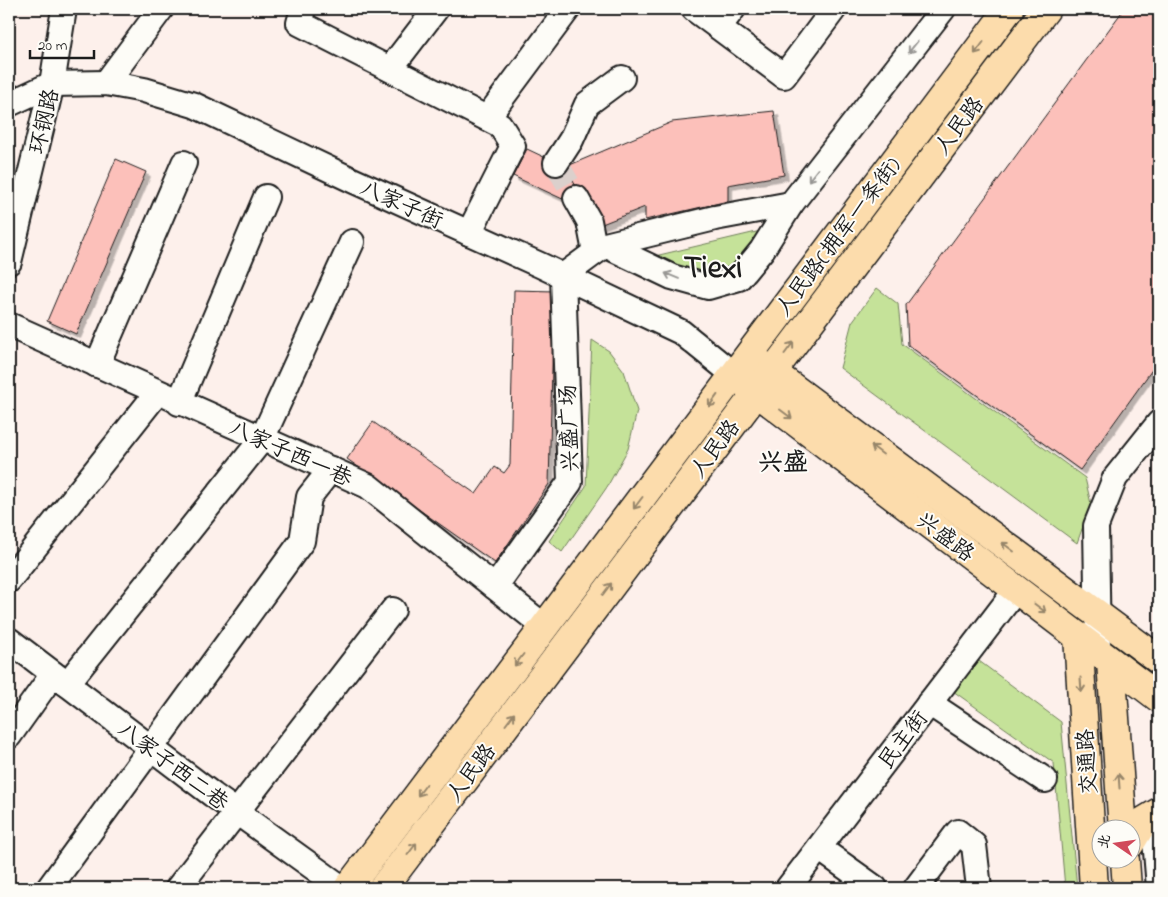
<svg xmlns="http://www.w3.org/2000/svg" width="1168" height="897" viewBox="0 0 1168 897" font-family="'Indie Flower','LXGW WenKai TC',sans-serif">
  <defs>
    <filter id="shadow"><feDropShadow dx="4.5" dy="4.5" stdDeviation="0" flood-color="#0004"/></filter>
  </defs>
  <rect width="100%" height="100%" fill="#fdf0eb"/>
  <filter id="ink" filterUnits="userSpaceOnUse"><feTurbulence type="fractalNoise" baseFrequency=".02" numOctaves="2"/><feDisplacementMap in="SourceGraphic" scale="10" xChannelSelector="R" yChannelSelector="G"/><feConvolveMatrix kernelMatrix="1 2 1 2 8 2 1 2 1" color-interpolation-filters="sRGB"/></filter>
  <g filter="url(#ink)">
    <g fill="#c5e299" stroke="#707f5a">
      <path d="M 769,229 C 748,255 729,282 690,273 C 678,270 666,262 655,256 Z"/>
      <path d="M 877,288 L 898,304 L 902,344 L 1085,478 L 1091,504 L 1077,543 L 840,368 L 852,322 Z"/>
      <path d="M 592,340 L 609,351 L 624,371 L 637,411 L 628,449 L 607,487 L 562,552 L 549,541 L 586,486 Z"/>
      <path d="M 979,661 L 1061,722 L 1077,888 L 1065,888 L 1054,763 L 953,691 Z"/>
    </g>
    <g fill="#fcc0ba" stroke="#1c1c1c" filter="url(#shadow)">
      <path d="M 1124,9 L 1159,9 L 1159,360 L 1080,470 L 908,345 L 906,305 Z"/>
      <path d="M 774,111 L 784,175 L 728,185 L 728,201 L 645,220 L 645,207 L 597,226 L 565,167 L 672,122 Z"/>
      <path d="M 527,149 L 565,167 L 581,195 L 569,202 L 513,176 Z"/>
      <path d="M 116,159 L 146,172 L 76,334 L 47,321 Z"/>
      <path d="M 514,290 L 554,291 L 549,484 L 495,563 L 347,459 L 373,422 L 476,494 L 495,467 L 504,473 L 510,465 Z"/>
    </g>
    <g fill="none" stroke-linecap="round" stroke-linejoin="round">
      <path stroke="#dbd0cc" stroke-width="24" stroke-dasharray="24 12" stroke-linecap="butt" d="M 556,163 L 576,198"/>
      <defs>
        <g id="minor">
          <path d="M 303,9 L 299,23 L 500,125 L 513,146 L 469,233"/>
          <path d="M 694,9 L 784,76 L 834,9"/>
          <path d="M 719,27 L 733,9"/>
          <path d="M 390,69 L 436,9"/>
          <path d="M 106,83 L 161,9"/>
          <path d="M 9,104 L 52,84 L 106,83 L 144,90 L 194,105 L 352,180 L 540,265 L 681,332 L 733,374"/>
          <path d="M 487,118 L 568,9"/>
          <path d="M 556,163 L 571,140 L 587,104 L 622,78"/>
          <path d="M 576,198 L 589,221 L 595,252"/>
          <path d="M 605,245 L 672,277 L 708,287 L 739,278 L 762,250 L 791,204 L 943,9"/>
          <path d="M 9,262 L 52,84 L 64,9"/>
          <path d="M 9,325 L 368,486 L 545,627"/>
          <path d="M 97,365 L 184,163"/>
          <path d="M 179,403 L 266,197"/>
          <path d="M 9,580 L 157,393"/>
          <path d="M 495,587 L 570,482 L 563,276 L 605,245 L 715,218 L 791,204"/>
          <path d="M 9,640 L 213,795 L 342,888"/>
          <path d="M 1098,652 L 1096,526 L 1115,478 L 1159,423"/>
          <path d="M 67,684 L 262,439 L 352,242"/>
          <path d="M 929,703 L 1045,780"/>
          <path d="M 9,736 L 53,674"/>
          <path d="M 1153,815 L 1159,888"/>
          <path d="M 819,848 L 875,888"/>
          <path d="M 49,888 L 302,541 L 309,497 L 331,469"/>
          <path d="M 178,888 L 393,610"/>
          <path d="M 788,888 L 1016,590"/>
          <path d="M 916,888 L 958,832 L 974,845 L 979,888"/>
        </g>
        <g id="major">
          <path d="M 757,361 L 1159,660"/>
          <path d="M 742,381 L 1159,698"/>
          <path d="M 1078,636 L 1094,888"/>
          <path d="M 1111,662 L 1123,830"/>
          <path d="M 1130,844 L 1144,821 L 1159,812"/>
          <path d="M 1125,860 L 1127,888"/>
          <path d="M 348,888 L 1009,9"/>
          <path d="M 383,888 L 1046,9"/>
        </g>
      </defs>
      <use href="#minor" stroke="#1c1c1c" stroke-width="28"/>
      <use href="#major" stroke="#1c1c1c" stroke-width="31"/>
      <use href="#minor" stroke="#fdfcf7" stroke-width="24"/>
      <use href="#major" stroke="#fcdcac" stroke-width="28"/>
    </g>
    <defs><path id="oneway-shaft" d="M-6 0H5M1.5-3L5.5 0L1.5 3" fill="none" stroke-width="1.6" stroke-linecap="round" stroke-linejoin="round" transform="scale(1.25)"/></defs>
    <g stroke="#989794">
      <use href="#oneway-shaft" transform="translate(913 47) rotate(128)"/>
      <use href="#oneway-shaft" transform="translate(813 175) rotate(128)"/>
      <use href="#oneway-shaft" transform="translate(672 276) rotate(-158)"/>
    </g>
    <g stroke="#97866b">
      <use href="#oneway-shaft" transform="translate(979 48) rotate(127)"/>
      <use href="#oneway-shaft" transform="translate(789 348) rotate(-53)"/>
      <use href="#oneway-shaft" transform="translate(713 401) rotate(126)"/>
      <use href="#oneway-shaft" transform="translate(786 414) rotate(37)"/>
      <use href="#oneway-shaft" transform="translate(877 450) rotate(-143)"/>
      <use href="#oneway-shaft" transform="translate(638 503) rotate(127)"/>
      <use href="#oneway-shaft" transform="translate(1008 547) rotate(-143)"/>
      <use href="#oneway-shaft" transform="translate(607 589) rotate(-53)"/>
      <use href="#oneway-shaft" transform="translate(1040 608) rotate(37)"/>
      <use href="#oneway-shaft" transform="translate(519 660) rotate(127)"/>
      <use href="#oneway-shaft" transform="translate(1081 685) rotate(86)"/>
      <use href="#oneway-shaft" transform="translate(510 719) rotate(-53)"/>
      <use href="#oneway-shaft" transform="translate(1119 781) rotate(-94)"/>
      <use href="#oneway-shaft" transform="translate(422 790) rotate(127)"/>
      <use href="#oneway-shaft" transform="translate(412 849) rotate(-53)"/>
    </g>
  </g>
  <g text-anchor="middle" stroke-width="4" stroke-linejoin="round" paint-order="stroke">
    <g font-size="22" fill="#1c1c1c" stroke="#fdfcf7">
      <text transform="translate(43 121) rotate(-77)" y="8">环钢路</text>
      <text transform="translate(958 125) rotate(-53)" y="8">人民路</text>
      <text transform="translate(402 203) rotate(24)" y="8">八家子街</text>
      <text transform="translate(837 236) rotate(-53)" y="8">人民路(拥军一条街)</text>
      <text transform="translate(568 428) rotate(-92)" y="8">兴盛广场</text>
      <text transform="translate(714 448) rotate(-53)" y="8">人民路</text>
      <text transform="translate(291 452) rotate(24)" y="8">八家子西一巷</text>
      <text transform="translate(946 536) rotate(37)" y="8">兴盛路</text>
      <text transform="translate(902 739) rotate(-53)" y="8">民主街</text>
      <text transform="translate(1086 762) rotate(-94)" y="8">交通路</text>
      <text transform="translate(174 765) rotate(37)" y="8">八家子西二巷</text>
      <text transform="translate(470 772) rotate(-53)" y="8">人民路</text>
    </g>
    <g font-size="25" font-weight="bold" fill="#1c1c1c" stroke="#fdfcf7">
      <text x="783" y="470">兴盛</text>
    </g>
    <g font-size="32" font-weight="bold" fill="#1c1c1c" stroke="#fdfcf7">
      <text x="713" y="277">Tiexi</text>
    </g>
  </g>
  <rect width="1168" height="897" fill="none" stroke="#fdfcf7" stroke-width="30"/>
  <rect x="15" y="15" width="1138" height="867" fill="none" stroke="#1c1c1c" stroke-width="2" filter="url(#ink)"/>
  <g transform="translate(1116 844) rotate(283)"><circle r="24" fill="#fdfcf7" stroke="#a3a29f"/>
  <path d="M0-4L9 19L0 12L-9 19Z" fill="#d1495b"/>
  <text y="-8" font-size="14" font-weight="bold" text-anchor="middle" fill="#1c1c1c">北</text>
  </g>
  <path d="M30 50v8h64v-8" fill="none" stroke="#1c1c1c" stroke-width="2.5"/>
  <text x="38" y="50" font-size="15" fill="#1c1c1c" stroke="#fdfcf7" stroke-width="4" paint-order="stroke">20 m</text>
</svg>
